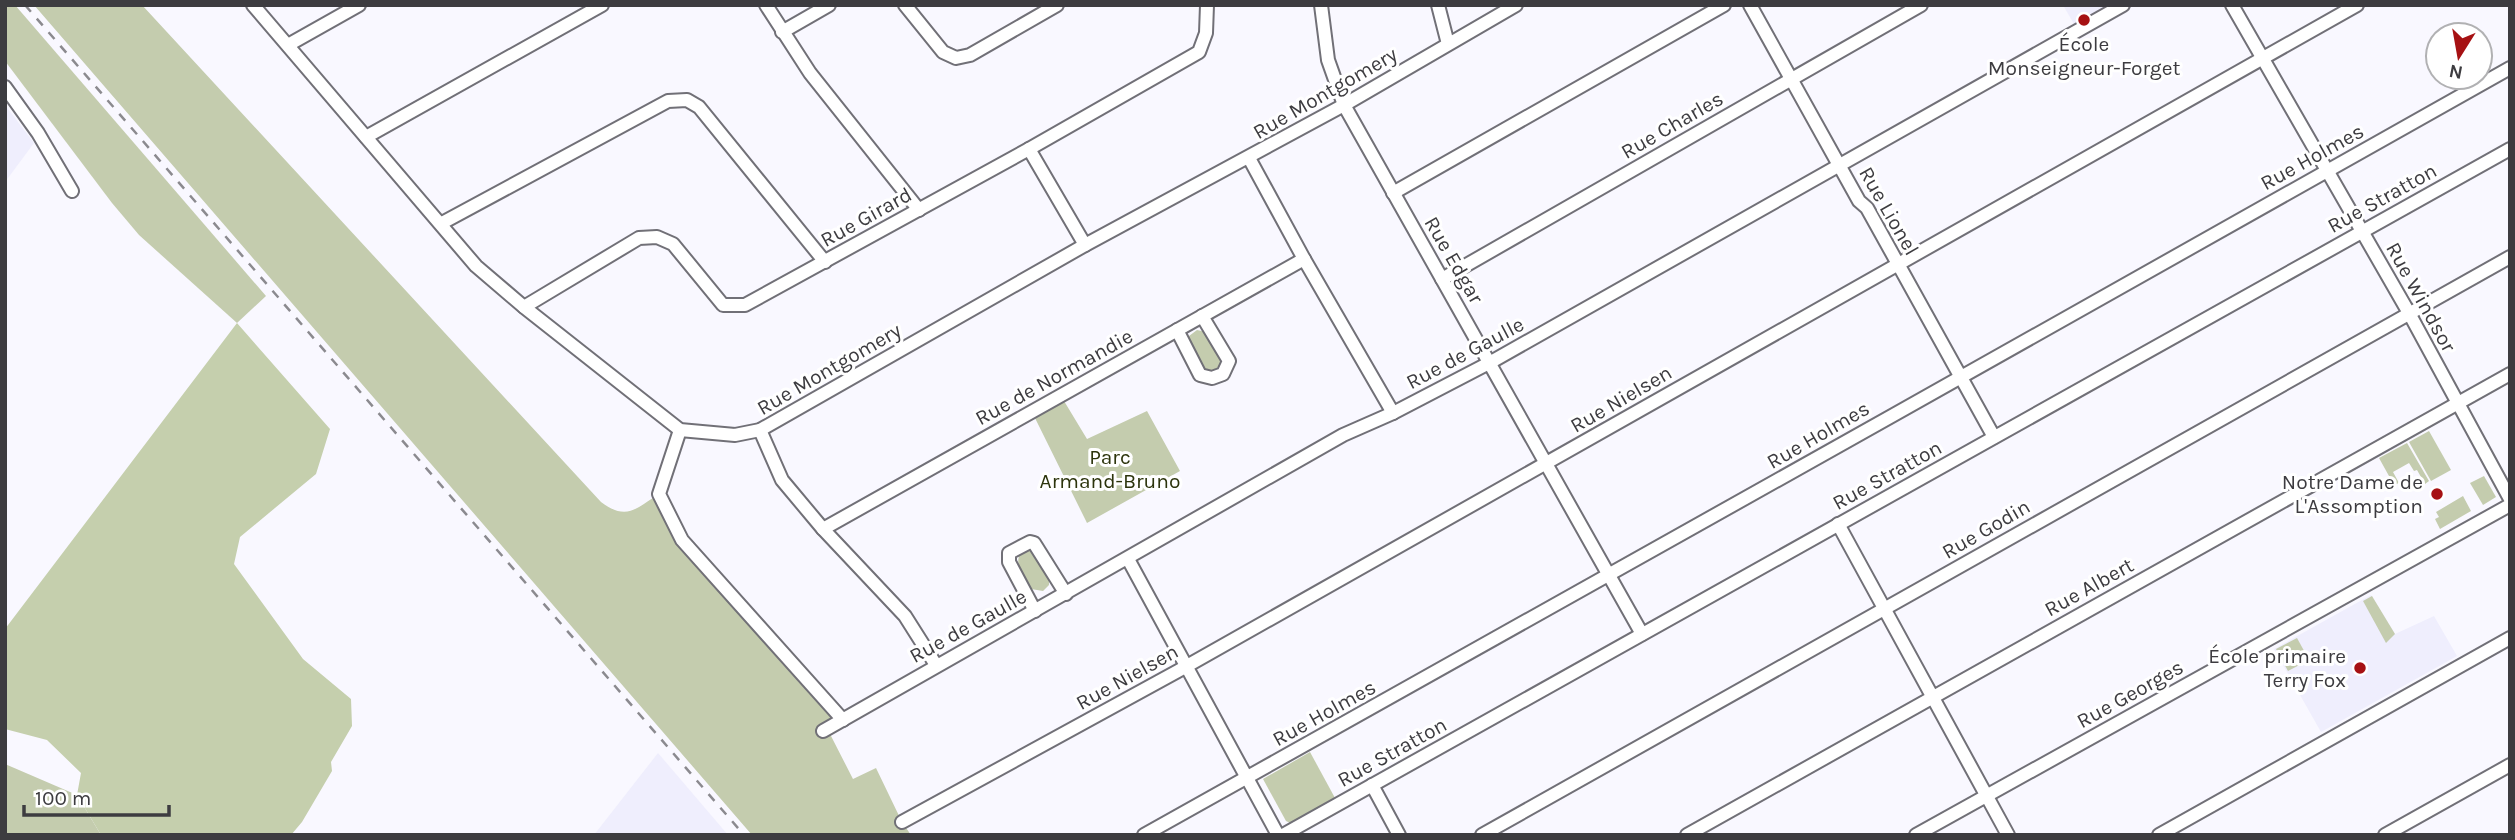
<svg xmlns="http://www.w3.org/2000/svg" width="2515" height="840" viewBox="0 0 2515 840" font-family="Karla,sans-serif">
  <rect width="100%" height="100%" fill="#f9f8ff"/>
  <g fill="#efeefd">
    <path d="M 2063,5 L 2123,5 L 2078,31 Z"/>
    <path d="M 5,105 L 34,143 L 5,182 Z"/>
    <path d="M 2371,595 L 2395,634 L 2434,616 L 2457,656 L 2321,732 L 2274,649 Z"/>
    <path d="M 658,753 L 728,835 L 594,835 Z"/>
  </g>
  <g fill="#c4ccae">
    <path d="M 5,5 L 15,5 L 266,296 L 237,323 L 139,235 L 112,203 L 5,61 Z"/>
    <path d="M 34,5 L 142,5 L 601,502 C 627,521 635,509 659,494 L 682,540 L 843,720 L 824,731 L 831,736 L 853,779 L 876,768 L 902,822 L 911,835 L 752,835 Z"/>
    <path d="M 1197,330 L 1206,332 C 1214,344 1234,369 1207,371 L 1201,368 L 1188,340 L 1189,336 Z"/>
    <path d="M 1064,401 L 1087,439 L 1147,411 L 1180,471 L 1087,523 L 1035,418 Z"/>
    <path d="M 2429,431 L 2451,470 L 2431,481 L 2409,442 Z"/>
    <path d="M 2407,443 L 2429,481 L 2425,484 L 2417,470 L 2414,471 L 2409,463 L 2393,472 L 2399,483 L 2394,485 L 2379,458 Z"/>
    <path d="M 2484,476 L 2496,497 L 2483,505 L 2470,483 Z"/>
    <path d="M 2463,496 L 2471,511 L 2440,529 L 2435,519 L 2439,517 L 2436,512 Z"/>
    <path d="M 1028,550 L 1032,551 L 1049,577 L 1049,585 L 1043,591 L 1031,589 C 1024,577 1013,565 1021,552 Z"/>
    <path d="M 2372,596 L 2395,634 L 2386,643 L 2363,601 Z"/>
    <path d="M 2297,638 L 2308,658 L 2307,661 L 2288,671 L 2276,649 Z"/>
    <path d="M 1310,752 L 1335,798 L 1290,823 L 1286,821 L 1263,779 Z"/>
    <path d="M 5,764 L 77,795 L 101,835 L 5,835 Z"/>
  </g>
  <path fill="#c5cfad" d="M 237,323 L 330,429 L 316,474 L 240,537 L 234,564 L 303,659 L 351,699 L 352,726 L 331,762 L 332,771 L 302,822 L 291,835 L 101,835 L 77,795 L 81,773 L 47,740 L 5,729 L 5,629 Z"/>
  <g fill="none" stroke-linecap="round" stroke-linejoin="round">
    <defs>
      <g id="minor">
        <path d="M 253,5 L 476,266 L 524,307 L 680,430 L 735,435 L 760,430 L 1085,245 L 1344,105 L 1516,5"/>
        <path d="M 766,5 L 810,73 L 919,210"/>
        <path d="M 905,5 L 943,52 L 956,58 L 970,55 L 1057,5"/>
        <path d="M 1321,5 L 1328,60 L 1344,105 L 1642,634"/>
        <path d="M 1438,5 L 1448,44"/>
        <path d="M 1750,5 L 1859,201 L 1867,208 L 1994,437"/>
        <path d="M 2232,5 L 2409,313 L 2510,499"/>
        <path d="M 782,32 L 829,5"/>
        <path d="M 288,45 L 359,5"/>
        <path d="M 5,87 L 38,133 L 72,191"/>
        <path d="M 366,137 L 602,5"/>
        <path d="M 1029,149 L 1085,245"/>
        <path d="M 1249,158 L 1304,259 L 1393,413"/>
        <path d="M 1393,193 L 1724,5"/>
        <path d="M 442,223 L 668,101 L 687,100 L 699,107 L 825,262"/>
        <path d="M 1442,279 L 1921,5"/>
        <path d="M 524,307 L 639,238 L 657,237 L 673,244 L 723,305 L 745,305 L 1029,149 L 1199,52 L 1206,33 L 1207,5"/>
        <path d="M 1177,330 L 1200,375 L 1212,378 L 1223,374 L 1229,361 L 1202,316"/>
        <path d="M 680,430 L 659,494 L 682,540 L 843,720"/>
        <path d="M 760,430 L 782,480 L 823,529 L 905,616 L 936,665"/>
        <path d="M 1838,524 L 2008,835"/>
        <path d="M 823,529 L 1304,259"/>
        <path d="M 1128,559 L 1278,835"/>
        <path d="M 1035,611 L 1009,562 L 1009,553 L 1030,542 L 1034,543 L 1066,594"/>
        <path d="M 823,731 L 1343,435 L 1393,413 L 1491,362 L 2123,5"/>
        <path d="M 1372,785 L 1399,835"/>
        <path d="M 902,822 L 1178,671 L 2357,5"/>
        <path d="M 1144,835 C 1600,581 2055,324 2510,68"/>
        <path d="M 1283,835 L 2510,149"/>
        <path d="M 1482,835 L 2510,257"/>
        <path d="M 1687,835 L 2510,374"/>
        <path d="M 1916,835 L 2510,505"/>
        <path d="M 2159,835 L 2510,638"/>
        <path d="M 2385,835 L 2510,765"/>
      </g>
    </defs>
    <use href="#minor" stroke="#717077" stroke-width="16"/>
    <use href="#minor" stroke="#fff" stroke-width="12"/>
    <path stroke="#8b8a8f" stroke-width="2.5" stroke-dasharray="9 9" stroke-linecap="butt" d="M 25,5 L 744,835"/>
  </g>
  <g fill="#a61113" stroke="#fff" stroke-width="2.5">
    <circle cx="2084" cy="20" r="7"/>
    <circle cx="2437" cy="494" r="7"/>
    <circle cx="2360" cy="668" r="7"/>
  </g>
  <g text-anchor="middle" stroke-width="6" stroke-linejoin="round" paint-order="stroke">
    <g font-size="21" fill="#3d3c40" stroke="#fff" text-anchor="end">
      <text x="2084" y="51" text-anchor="middle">École<tspan x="2084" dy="24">Monseigneur-Forget</tspan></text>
      <text x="2423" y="489">Notre Dame de<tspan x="2423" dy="24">L'Assomption</tspan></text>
      <text x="2346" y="663">École primaire<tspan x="2346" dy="24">Terry Fox</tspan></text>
    </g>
    <g font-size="21" fill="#3d3c40" stroke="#fff">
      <text transform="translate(1325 93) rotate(-30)" y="7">Rue Montgomery</text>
      <text transform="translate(1672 125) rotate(-30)" y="7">Rue Charles</text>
      <text transform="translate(2312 157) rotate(-29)" y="7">Rue Holmes</text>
      <text transform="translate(2382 198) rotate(-29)" y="7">Rue Stratton</text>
      <text transform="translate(1889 211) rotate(60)" y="7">Rue Lionel</text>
      <text transform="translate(866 217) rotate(-29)" y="7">Rue Girard</text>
      <text transform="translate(1454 260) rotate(60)" y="7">Rue Edgar</text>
      <text transform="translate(2421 297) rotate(61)" y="7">Rue Windsor</text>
      <text transform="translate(1465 353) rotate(-28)" y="7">Rue de Gaulle</text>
      <text transform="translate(829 369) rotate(-30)" y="7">Rue Montgomery</text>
      <text transform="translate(1054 377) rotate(-29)" y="7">Rue de Normandie</text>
      <text transform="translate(1621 399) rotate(-30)" y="7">Rue Nielsen</text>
      <text transform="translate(1818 435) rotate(-30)" y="7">Rue Holmes</text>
      <text transform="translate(1887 475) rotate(-29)" y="7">Rue Stratton</text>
      <text transform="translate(1986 529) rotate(-30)" y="7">Rue Godin</text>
      <text transform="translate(2089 587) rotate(-29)" y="7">Rue Albert</text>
      <text transform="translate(968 626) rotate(-29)" y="7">Rue de Gaulle</text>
      <text transform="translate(1127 677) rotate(-29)" y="7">Rue Nielsen</text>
      <text transform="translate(2130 694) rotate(-29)" y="7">Rue Georges</text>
      <text transform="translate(1324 713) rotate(-29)" y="7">Rue Holmes</text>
      <text transform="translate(1392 752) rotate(-29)" y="7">Rue Stratton</text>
    </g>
    <g font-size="21" fill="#2c340c" stroke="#fff">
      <text x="1110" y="464">Parc<tspan x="1110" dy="24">Armand-Bruno</tspan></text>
    </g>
  </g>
  <rect width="2515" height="840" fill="none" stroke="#3d3c40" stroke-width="14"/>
  <g transform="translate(2459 56) rotate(191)"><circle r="33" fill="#ffffff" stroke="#b1b1b3" stroke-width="2"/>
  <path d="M0-5L12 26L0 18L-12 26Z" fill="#a61113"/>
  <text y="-10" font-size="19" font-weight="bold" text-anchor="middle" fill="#3d3c40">N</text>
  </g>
  <path d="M24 805v10h145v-10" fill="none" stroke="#3d3c40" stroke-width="3.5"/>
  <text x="35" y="805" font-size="21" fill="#3d3c40" stroke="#ffffff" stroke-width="5" paint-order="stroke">100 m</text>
</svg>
